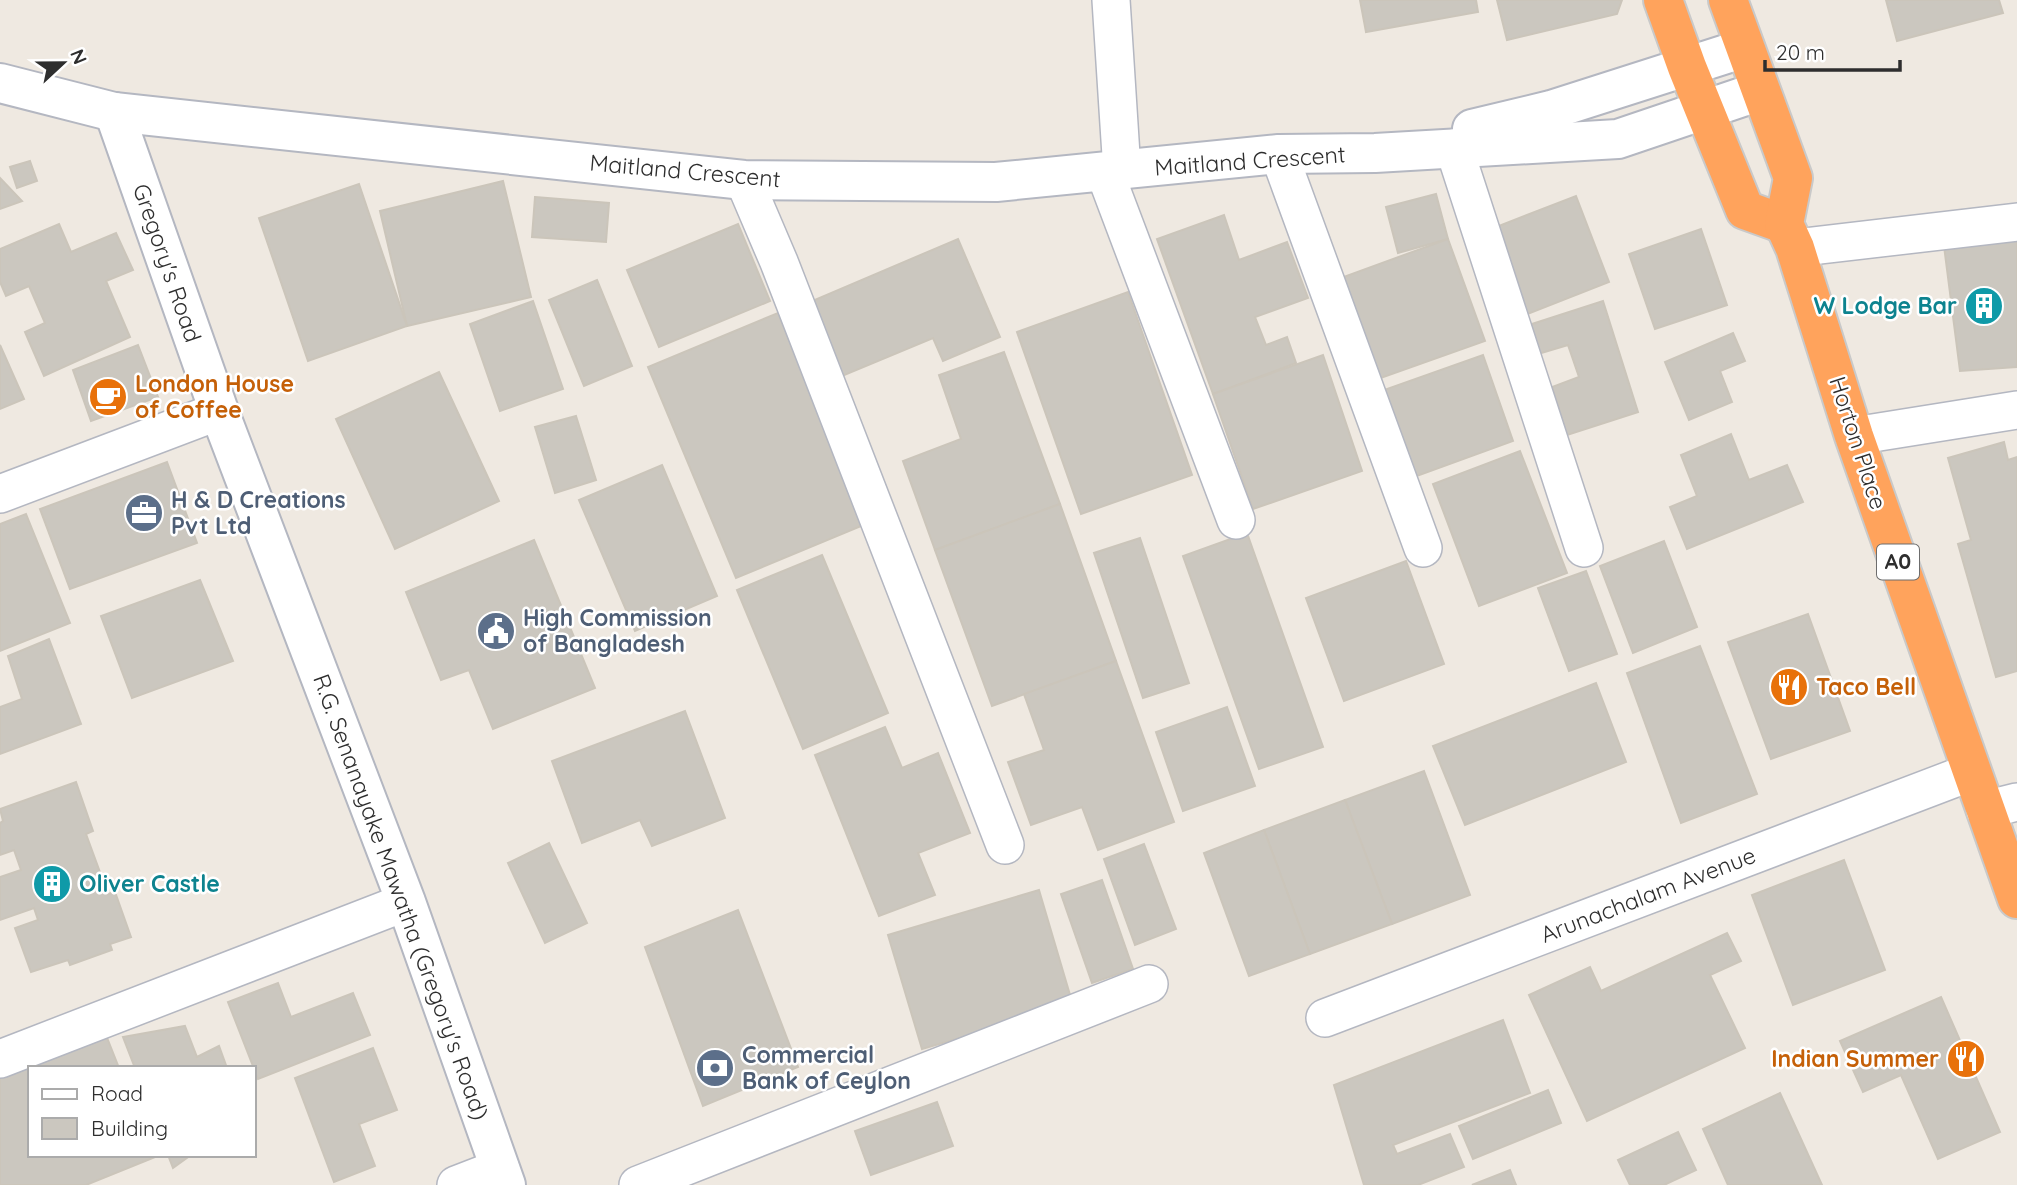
<svg xmlns="http://www.w3.org/2000/svg" width="2017" height="1185" viewBox="0 0 2017 1185" font-family="Quicksand,sans-serif">
  <rect width="100%" height="100%" fill="#efe9e1"/>
  <g fill="#cbc7bf" stroke="#cbc5ba" stroke-width="2">
    <path d="M 1360,0 L 1476,0 L 1478,12 L 1366,32 Z"/>
    <path d="M 1497,0 L 1622,0 L 1617,14 L 1507,40 Z"/>
    <path d="M 1886,0 L 1999,0 L 2003,13 L 1897,41 Z"/>
    <path d="M 30,161 L 37,181 L 17,188 L 10,167 Z"/>
    <path d="M 0,178 L 22,201 L 0,209 Z"/>
    <path d="M 503,181 L 531,297 L 407,326 L 380,211 Z"/>
    <path d="M 359,184 L 407,326 L 308,361 L 259,218 Z"/>
    <path d="M 1436,194 L 1448,239 L 1398,253 L 1386,207 Z"/>
    <path d="M 1576,196 L 1609,282 L 1525,315 L 1491,229 Z"/>
    <path d="M 535,197 L 609,203 L 606,242 L 532,237 Z"/>
    <path d="M 1224,215 L 1239,260 L 1287,242 L 1308,298 L 1255,317 L 1266,345 L 1287,337 L 1296,363 L 1213,394 L 1157,239 Z"/>
    <path d="M 59,224 L 71,252 L 116,233 L 133,270 L 106,281 L 130,337 L 44,376 L 25,332 L 45,323 L 29,286 L 6,296 L 0,282 L 0,249 Z"/>
    <path d="M 738,224 L 770,301 L 659,347 L 627,270 Z"/>
    <path d="M 1701,229 L 1727,305 L 1655,329 L 1629,254 Z"/>
    <path d="M 958,239 L 1000,337 L 943,361 L 933,338 L 842,376 L 810,302 Z"/>
    <path d="M 1448,239 L 1485,341 L 1375,380 L 1338,279 Z"/>
    <path d="M 2017,239 L 2017,367 L 1960,371 L 1944,246 Z"/>
    <path d="M 597,280 L 632,366 L 584,386 L 549,300 Z"/>
    <path d="M 1128,292 L 1192,475 L 1081,514 L 1017,332 Z"/>
    <path d="M 533,301 L 563,389 L 500,411 L 470,324 Z"/>
    <path d="M 1603,301 L 1638,412 L 1567,435 L 1552,387 L 1579,377 L 1568,345 L 1538,354 L 1529,325 Z"/>
    <path d="M 778,313 L 866,524 L 736,578 L 648,367 Z"/>
    <path d="M 1733,333 L 1745,361 L 1720,371 L 1732,402 L 1689,420 L 1665,362 Z"/>
    <path d="M 0,345 L 24,399 L 0,409 Z"/>
    <path d="M 138,345 L 158,397 L 91,421 L 73,370 Z"/>
    <path d="M 1004,352 L 1060,504 L 935,550 L 903,461 L 961,439 L 939,375 Z"/>
    <path d="M 1323,355 L 1362,471 L 1253,509 L 1213,394 Z"/>
    <path d="M 1483,355 L 1513,441 L 1414,477 L 1384,390 Z"/>
    <path d="M 439,372 L 499,501 L 395,549 L 336,419 Z"/>
    <path d="M 576,416 L 596,480 L 555,493 L 535,427 Z"/>
    <path d="M 1731,434 L 1749,480 L 1787,465 L 1803,502 L 1687,549 L 1670,507 L 1697,496 L 1681,455 Z"/>
    <path d="M 2004,442 L 2008,460 L 2017,457 L 2017,671 L 1996,677 L 1958,544 L 1971,540 L 1948,458 Z"/>
    <path d="M 1520,451 L 1567,573 L 1479,606 L 1433,484 Z"/>
    <path d="M 167,462 L 197,543 L 70,589 L 40,509 Z"/>
    <path d="M 662,465 L 717,596 L 635,631 L 579,500 Z"/>
    <path d="M 1060,504 L 1116,661 L 992,706 L 935,550 Z"/>
    <path d="M 26,514 L 70,623 L 0,651 L 0,524 Z"/>
    <path d="M 1247,533 L 1323,747 L 1259,769 L 1183,556 Z"/>
    <path d="M 1140,538 L 1189,683 L 1143,698 L 1094,553 Z"/>
    <path d="M 534,540 L 595,688 L 493,729 L 469,670 L 441,680 L 406,592 Z"/>
    <path d="M 1664,541 L 1697,627 L 1633,653 L 1600,566 Z"/>
    <path d="M 822,555 L 888,713 L 803,749 L 737,590 Z"/>
    <path d="M 1406,561 L 1444,664 L 1344,701 L 1306,598 Z"/>
    <path d="M 1586,571 L 1617,654 L 1569,671 L 1538,588 Z"/>
    <path d="M 200,580 L 233,661 L 132,698 L 101,616 Z"/>
    <path d="M 1808,614 L 1850,731 L 1771,759 L 1728,642 Z"/>
    <path d="M 49,639 L 81,724 L 0,754 L 0,707 L 22,699 L 8,656 Z"/>
    <path d="M 1700,646 L 1757,794 L 1681,823 L 1627,673 Z"/>
    <path d="M 1116,661 L 1174,822 L 1098,850 L 1082,807 L 1031,825 L 1008,762 L 1044,750 L 1024,694 Z"/>
    <path d="M 1596,683 L 1626,762 L 1465,825 L 1433,746 Z"/>
    <path d="M 1227,707 L 1255,786 L 1183,811 L 1156,732 Z"/>
    <path d="M 685,711 L 725,818 L 652,846 L 640,820 L 582,843 L 552,761 Z"/>
    <path d="M 885,727 L 902,768 L 938,753 L 970,833 L 918,853 L 935,895 L 879,916 L 815,755 Z"/>
    <path d="M 1424,771 L 1470,895 L 1392,924 L 1345,800 Z"/>
    <path d="M 76,782 L 93,831 L 86,834 L 108,894 L 115,892 L 131,937 L 110,944 L 112,950 L 70,965 L 68,960 L 31,972 L 15,928 L 38,920 L 34,908 L 0,920 L 0,877 L 21,870 L 14,850 L 0,855 L 0,823 L 3,821 L 0,809 Z"/>
    <path d="M 1345,800 L 1392,924 L 1310,954 L 1264,830 Z"/>
    <path d="M 1264,830 L 1310,954 L 1249,976 L 1204,853 Z"/>
    <path d="M 549,843 L 587,923 L 545,943 L 508,863 Z"/>
    <path d="M 1144,844 L 1176,929 L 1135,945 L 1104,859 Z"/>
    <path d="M 1844,860 L 1885,970 L 1793,1005 L 1752,895 Z"/>
    <path d="M 1102,880 L 1133,969 L 1092,983 L 1061,894 Z"/>
    <path d="M 1039,890 L 1073,1005 L 922,1049 L 888,935 Z"/>
    <path d="M 738,910 L 798,1067 L 703,1106 L 645,947 Z"/>
    <path d="M 1727,933 L 1741,961 L 1710,975 L 1745,1048 L 1587,1121 L 1529,995 L 1590,967 L 1601,991 Z"/>
    <path d="M 278,983 L 291,1017 L 353,993 L 370,1035 L 258,1079 L 228,1002 Z"/>
    <path d="M 1941,997 L 2000,1132 L 1938,1159 L 1901,1075 L 1863,1092 L 1840,1041 Z"/>
    <path d="M 1503,1020 L 1530,1093 L 1393,1145 L 1397,1154 L 1450,1134 L 1464,1167 L 1418,1185 L 1364,1185 L 1334,1085 Z"/>
    <path d="M 102,1025 L 119,1068 L 30,1068 L 30,1155 L 155,1157 L 86,1185 L 0,1185 L 0,1062 Z"/>
    <path d="M 185,1026 L 197,1057 L 219,1046 L 227,1068 L 135,1068 L 123,1037 Z"/>
    <path d="M 373,1048 L 397,1110 L 359,1124 L 375,1166 L 334,1182 L 295,1078 Z"/>
    <path d="M 1548,1090 L 1561,1123 L 1473,1159 L 1459,1126 Z"/>
    <path d="M 1780,1093 L 1822,1185 L 1728,1185 L 1703,1129 Z"/>
    <path d="M 937,1102 L 953,1146 L 871,1175 L 855,1131 Z"/>
    <path d="M 1678,1132 L 1696,1170 L 1664,1185 L 1630,1185 L 1618,1160 Z"/>
    <path d="M 168,1155 L 191,1155 L 173,1168 Z"/>
    <path d="M 1510,1170 L 1516,1185 L 1472,1185 Z"/>
  </g>
  <g fill="none" stroke-linecap="round" stroke-linejoin="round">
    <defs>
      <g id="street">
        <path d="M 1111,0 L 1122,171"/>
        <path d="M 1454,148 L 1584,548"/>
        <path d="M 1279,154 L 1423,548"/>
        <path d="M 1105,173 L 1236,520"/>
        <path d="M 744,180 L 779,262 L 1005,845"/>
        <path d="M 1795,248 L 2017,222"/>
        <path d="M 1854,436 L 2017,410"/>
        <path d="M 0,494 L 219,411"/>
        <path d="M 1985,810 L 2017,802"/>
        <path d="M 1325,1018 L 1971,772"/>
        <path d="M 0,1059 L 406,902"/>
        <path d="M 456,1185 L 500,1168"/>
        <path d="M 638,1185 L 1149,984"/>
      </g>
      <g id="secondary">
        <path d="M 0,83 L 114,112 L 744,180 L 996,182 L 1279,154 L 1375,153 L 1618,139 L 1760,91"/>
        <path d="M 114,112 L 219,411 L 406,902 L 506,1185"/>
        <path d="M 1472,129 L 1551,110 L 1745,48"/>
      </g>
      <g id="highway">
        <path d="M 1663,0 L 1687,67 L 1745,210 L 1784,224"/>
        <path d="M 1728,0 L 1793,178 L 1784,224 L 1795,248 L 1854,436 L 2017,899"/>
      </g>
    </defs>
    <use href="#street" stroke="#b4b7c1" stroke-width="40"/>
    <use href="#secondary" stroke="#b4b7c1" stroke-width="42"/>
    <use href="#highway" stroke="#c9c9c9" stroke-width="42"/>
    <use href="#street" stroke="#fff" stroke-width="37"/>
    <use href="#secondary" stroke="#fff" stroke-width="38"/>
    <use href="#highway" stroke="#ffa35c" stroke-width="38"/>
  </g>
  <defs>
    <symbol id="building-disc" viewBox="-11 -11 22 22"><circle r="9.5" fill="#0f9aa8" stroke="#fff"/><path d="M-4-6H4V6H1V3H-1V6H-4ZM-2.5-4.3h1.7v1.8h-1.7ZM.8-4.3h1.7v1.8H.8ZM-2.5-1h1.7V.8h-1.7ZM.8-1h1.7V.8H.8Z" fill="#fff"/></symbol>
    <symbol id="cafe-disc" viewBox="-11 -11 22 22"><circle r="9.5" fill="#e8710a" stroke="#fff"/><path d="M-5.5-4.5H6V0H3Q3 3.5 0 3.5H-2.5Q-5.5 3.5-5.5 0ZM3-3.2v2h1.7v-2ZM-6 4.5H4V6H-6Z" fill="#fff"/></symbol>
    <symbol id="office-disc" viewBox="-11 -11 22 22"><circle r="9.5" fill="#5c6f8a" stroke="#fff"/><path d="M-6-3h4V-5.5h4V-3h4V5H-6ZM-1-4.5V-3h2v-1.5ZM-6 0V1H6V0Z" fill="#fff"/></symbol>
    <symbol id="civic-disc" viewBox="-11 -11 22 22"><circle r="9.5" fill="#5c6f8a" stroke="#fff"/><path d="M-.6-6.5H3V-4.5H.6V-3L4-1V1h2V6H-6V1h2V-1L-.6-3ZM-1.2 2.5V6h2.4V2.5Z" fill="#fff"/></symbol>
    <symbol id="restaurant-disc" viewBox="-11 -11 22 22"><circle r="9.5" fill="#e8710a" stroke="#fff"/><path d="M-5-6h1v4h1v-4h1v4h1v-4h1v5L-1.5 .5V6h-2V.5L-5-1ZM5-6V6H3V1.5H1.5Q1.5-4 5-6Z" fill="#fff"/></symbol>
    <symbol id="bank-disc" viewBox="-11 -11 22 22"><circle r="9.5" fill="#5c6f8a" stroke="#fff"/><path d="M-6-4H6V4H-6ZM0-2.3a2.3 2.3 0 1 0 0 4.6a2.3 2.3 0 1 0 0-4.6Z" fill="#fff"/></symbol>
  </defs>
  <g fill-rule="evenodd">
    <use href="#building-disc" x="1962" y="284" width="44" height="44"/>
    <use href="#cafe-disc" x="86" y="375" width="44" height="44"/>
    <use href="#office-disc" x="122" y="491" width="44" height="44"/>
    <use href="#civic-disc" x="474" y="609" width="44" height="44"/>
    <use href="#restaurant-disc" x="1767" y="665" width="44" height="44"/>
    <use href="#building-disc" x="30" y="862" width="44" height="44"/>
    <use href="#restaurant-disc" x="1944" y="1037" width="44" height="44"/>
    <use href="#bank-disc" x="693" y="1046" width="44" height="44"/>
  </g>
  <g text-anchor="middle" stroke-width="5" stroke-linejoin="round" paint-order="stroke">
    <rect fill="#fff" stroke="#6d6d6d" stroke-width="2" x="1877" y="544.5" width="42" height="35" rx="5"/>
    <g font-size="21" font-weight="bold" fill="#2e2e2e">
      <text x="1898" y="569">A0</text>
    </g>
    <g font-size="23" fill="#2e2e2e" stroke="#fff">
      <text transform="translate(1250 161) rotate(-4)" y="8">Maitland Crescent</text>
      <text transform="translate(685 171) rotate(5)" y="8">Maitland Crescent</text>
      <text transform="translate(167 263) rotate(71)" y="8">Gregory's Road</text>
      <text transform="translate(1858 443) rotate(72)" y="8">Horton Place</text>
      <text transform="translate(1648 895) rotate(-21)" y="8">Arunachalam Avenue</text>
      <text transform="translate(401 897) rotate(70)" y="8">R.G. Senanayake Mawatha (Gregory's Road)</text>
    </g>
    <g font-size="23" font-weight="bold" fill="#0d838f" stroke="#fff" text-anchor="end">
      <text x="1957" y="314">W Lodge Bar</text>
      <text x="79" y="892" text-anchor="start">Oliver Castle</text>
    </g>
    <g font-size="23" font-weight="bold" fill="#c56008" stroke="#fff" text-anchor="start">
      <text x="135" y="392">London House<tspan x="135" dy="26">of Coffee</tspan></text>
      <text x="1816" y="695">Taco Bell</text>
      <text x="1939" y="1067" text-anchor="end">Indian Summer</text>
    </g>
    <g font-size="23" font-weight="bold" fill="#4e5e75" stroke="#fff" text-anchor="start">
      <text x="171" y="508">H &amp; D Creations<tspan x="171" dy="26">Pvt Ltd</tspan></text>
      <text x="523" y="626">High Commission<tspan x="523" dy="26">of Bangladesh</tspan></text>
      <text x="742" y="1063">Commercial<tspan x="742" dy="26">Bank of Ceylon</tspan></text>
    </g>
  </g>
  <rect x="28" y="1066" width="228" height="91" fill="#ffffff" stroke="#ababab" stroke-width="2"/>
  <rect x="42" y="1089" width="35" height="10" fill="#ffffff" stroke="#ababab" stroke-width="2"/>
  <text x="91" y="1101" font-size="21" fill="#2e2e2e">Road</text>
  <rect x="42" y="1118" width="35" height="21" fill="#cbc7bf" stroke="#ababab" stroke-width="2"/>
  <text x="91" y="1136" font-size="21" fill="#2e2e2e">Building</text>
  <g transform="translate(63 63) rotate(68)" stroke="#ffffff" stroke-width="5" paint-order="stroke">
  <path d="M0-5L12 26L0 18L-12 26Z" fill="#2e2e2e"/>
  <text y="-10" font-size="19" font-weight="bold" text-anchor="middle" fill="#2e2e2e">N</text>
  </g>
  <path d="M1765 60v10h135v-10" fill="none" stroke="#2e2e2e" stroke-width="3.5"/>
  <text x="1776" y="60" font-size="21" fill="#2e2e2e" stroke="#ffffff" stroke-width="5" paint-order="stroke">20 m</text>
</svg>
